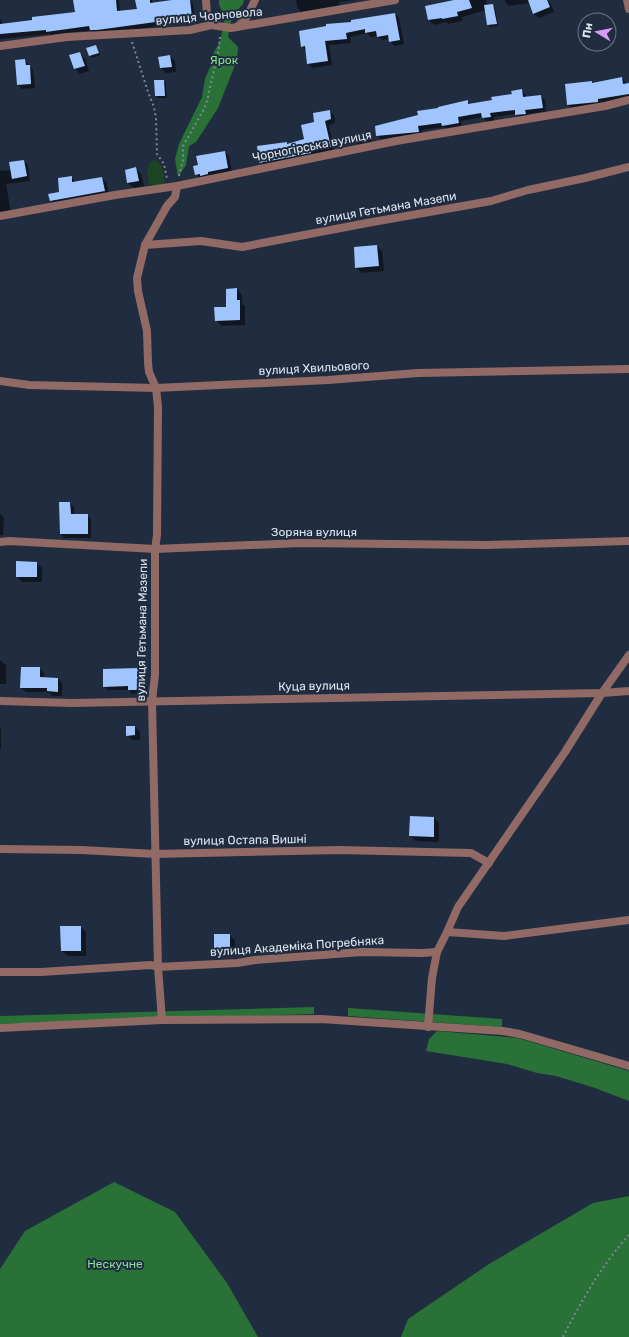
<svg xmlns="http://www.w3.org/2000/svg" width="629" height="1337" viewBox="0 0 629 1337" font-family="Rubik,sans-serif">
  <rect width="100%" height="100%" fill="#202c3f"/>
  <path fill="#1c4422" d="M 155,160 C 165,165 164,176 165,187 L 149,184 L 147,170 L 149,163 Z"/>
  <g fill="#2a7137">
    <path d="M 219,0 L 244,0 L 243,4 L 232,16 L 228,37 L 238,47 L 237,60 L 218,108 L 196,142 L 189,146 L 186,165 L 178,177 L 175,159 L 179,144 L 202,97 L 205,79 L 211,65 L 212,56 L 220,41 L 225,17 L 219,5 Z"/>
    <path d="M 314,1007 L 314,1014 L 0,1024 L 0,1016 Z"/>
    <path d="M 348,1008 L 502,1019 L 502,1027 L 348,1016 Z"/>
    <path d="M 437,1031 L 518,1038 L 629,1071 L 629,1101 L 595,1088 L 556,1076 L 537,1073 L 507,1064 L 426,1051 L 429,1039 Z"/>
    <path d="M 114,1182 L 175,1212 L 227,1283 L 258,1337 L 0,1337 L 0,1269 L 25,1231 Z"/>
    <path d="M 629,1196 L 629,1337 L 401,1337 L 408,1319 L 489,1264 L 593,1203 Z"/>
  </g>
  <g fill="#0007">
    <path d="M 74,0 L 119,0 L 120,12 L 138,10 L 136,0 L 152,0 L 153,4 L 179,0 L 190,0 L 193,3 L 195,21 L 101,34 L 95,34 L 91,30 L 51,35 L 49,34 L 0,39 L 0,19 L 3,24 L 76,13 Z"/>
    <path d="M 296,0 L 356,0 L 339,2 L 340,5 L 301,12 L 297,7 Z"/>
    <path d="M 456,0 L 486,0 L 488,6 L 493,5 L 495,7 L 498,26 L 491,27 L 488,25 L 486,10 L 462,17 L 462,21 L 448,24 L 447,22 L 434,25 L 429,20 Z"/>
    <path d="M 504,0 L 547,0 L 551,4 L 554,12 L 539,18 L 534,14 L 530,3 L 509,6 Z"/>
    <path d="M 395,14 L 399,18 L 404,44 L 395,46 L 390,42 L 390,39 L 382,40 L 377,36 L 371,37 L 367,33 L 350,37 L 351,43 L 329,45 L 332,65 L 313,68 L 308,64 L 306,51 L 302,46 L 353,23 Z"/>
    <path d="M 96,46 L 98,48 L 100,55 L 92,58 L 90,55 Z"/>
    <path d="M 80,53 L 85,59 L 89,71 L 80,74 L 75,69 Z"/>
    <path d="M 170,56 L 175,61 L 176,72 L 166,73 L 161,68 Z"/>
    <path d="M 25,60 L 33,70 L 35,88 L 22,89 L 18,85 L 16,61 Z"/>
    <path d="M 622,78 L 627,85 L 629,84 L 629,99 L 572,109 L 568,105 L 566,84 L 591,82 L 593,84 Z"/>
    <path d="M 164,81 L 166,83 L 167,98 L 158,98 L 156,96 Z"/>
    <path d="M 521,90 L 525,94 L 526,98 L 541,96 L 545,100 L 546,111 L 529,114 L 529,118 L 520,119 L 516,114 L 494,117 L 494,121 L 487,122 L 483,117 L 461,121 L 462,127 L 447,130 L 444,127 L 422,130 L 423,135 L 381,139 L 377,135 L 467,102 L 471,105 L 513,95 Z"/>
    <path d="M 329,111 L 334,115 L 335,123 L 329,125 L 334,151 L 264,166 L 260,162 L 287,143 L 288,144 L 305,140 L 315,123 Z"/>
    <path d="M 365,133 L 371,138 L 371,147 L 361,148 L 356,143 Z"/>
    <path d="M 224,152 L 229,156 L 232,172 L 200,178 L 196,174 Z"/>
    <path d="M 24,161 L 28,165 L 30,181 L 6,184 L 11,213 L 0,215 L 0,171 L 11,170 Z"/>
    <path d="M 136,169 L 141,174 L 144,186 L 134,188 L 128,183 Z"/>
    <path d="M 71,177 L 76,182 L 102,178 L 107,183 L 109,196 L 56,206 L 51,201 L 61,193 Z"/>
    <path d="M 377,246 L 382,251 L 384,271 L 362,273 L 356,268 Z"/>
    <path d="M 237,289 L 242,295 L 242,304 L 245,306 L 245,325 L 221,326 L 216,320 L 227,308 Z"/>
    <path d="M 70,503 L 74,507 L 74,515 L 87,515 L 91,519 L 91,538 L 64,538 L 61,534 Z"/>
    <path d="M 0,514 L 4,518 L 3,535 L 0,535 Z"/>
    <path d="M 17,562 L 37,563 L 42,568 L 42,582 L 22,582 L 17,576 Z"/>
    <path d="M 0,660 L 6,665 L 6,684 L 0,684 Z"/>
    <path d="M 39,668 L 44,673 L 44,678 L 58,679 L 62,683 L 62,696 L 52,696 L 49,692 L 26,692 L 21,688 Z"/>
    <path d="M 139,669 L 142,672 L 143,682 L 147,686 L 147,693 L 132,694 L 129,690 L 108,690 L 104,686 Z"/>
    <path d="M 0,727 L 1,729 L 1,749 L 0,749 Z"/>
    <path d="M 135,727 L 140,732 L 140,740 L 132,740 L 127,735 Z"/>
    <path d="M 434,818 L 439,823 L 439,842 L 416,841 L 410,836 Z"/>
    <path d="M 80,927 L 86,932 L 86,956 L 68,956 L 62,951 Z"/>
    <path d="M 229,935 L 235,940 L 235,954 L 220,954 L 215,949 Z"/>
  </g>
  <g fill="#9fc4fe">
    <path d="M 73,0 L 116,0 L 117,11 L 137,9 L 135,0 L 150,0 L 150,3 L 172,0 L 190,0 L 192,17 L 97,30 L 90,30 L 89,26 L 46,32 L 46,30 L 0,34 L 0,24 L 32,20 L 32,17 L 75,12 Z"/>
    <path d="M 454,0 L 469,0 L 472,8 L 457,12 L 458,16 L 442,19 L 442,18 L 428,20 L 425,6 Z"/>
    <path d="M 528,0 L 547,0 L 550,7 L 533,14 Z"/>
    <path d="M 493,4 L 497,24 L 487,25 L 484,5 Z"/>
    <path d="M 395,13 L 400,40 L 389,42 L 388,35 L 377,37 L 376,31 L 365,33 L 365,29 L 346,33 L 347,39 L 325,41 L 328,61 L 307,64 L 305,46 L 301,47 L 299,31 L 326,26 L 326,24 L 351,22 L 351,20 Z"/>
    <path d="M 96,45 L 99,53 L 89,56 L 86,48 Z"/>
    <path d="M 80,52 L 85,66 L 74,69 L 69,55 Z"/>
    <path d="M 170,55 L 172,67 L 160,68 L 158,57 Z"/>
    <path d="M 25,59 L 26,65 L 30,65 L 31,84 L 17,85 L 15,60 Z"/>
    <path d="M 622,77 L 623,84 L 629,83 L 629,94 L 598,99 L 598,102 L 567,105 L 565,84 L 592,81 L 592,83 Z"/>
    <path d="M 154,80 L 164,80 L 165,96 L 155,96 Z"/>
    <path d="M 522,89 L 523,97 L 541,95 L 543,108 L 525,110 L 526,114 L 515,115 L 515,110 L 490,113 L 491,117 L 482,118 L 481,113 L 458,117 L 459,123 L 442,126 L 441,123 L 418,126 L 419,132 L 376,136 L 375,126 L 418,115 L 417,111 L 438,108 L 438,107 L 468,100 L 468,104 L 492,100 L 491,97 L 512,94 L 511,91 Z"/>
    <path d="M 330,110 L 331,119 L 325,121 L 331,147 L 311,151 L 311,153 L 259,163 L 257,146 L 287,142 L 287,144 L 304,139 L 301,125 L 314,122 L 313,113 Z"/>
    <path d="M 366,132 L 367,141 L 355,143 L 354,134 Z"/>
    <path d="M 225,151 L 228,168 L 208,172 L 208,174 L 200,176 L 200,174 L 195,175 L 193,166 L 198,165 L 196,156 Z"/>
    <path d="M 24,160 L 27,176 L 12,179 L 9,162 Z"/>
    <path d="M 136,167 L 139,181 L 127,183 L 125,170 Z"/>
    <path d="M 72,176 L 72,182 L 102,177 L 105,191 L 50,201 L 48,194 L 59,192 L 58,178 Z"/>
    <path d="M 377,245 L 379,266 L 355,268 L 354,247 Z"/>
    <path d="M 237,288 L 237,300 L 240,300 L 240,320 L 215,321 L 214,307 L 226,307 L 226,289 Z"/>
    <path d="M 59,502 L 70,502 L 71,514 L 88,514 L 88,534 L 60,534 Z"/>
    <path d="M 16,561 L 37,562 L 37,577 L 16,577 Z"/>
    <path d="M 21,667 L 40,667 L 40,677 L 58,678 L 58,692 L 47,691 L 47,688 L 20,688 Z"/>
    <path d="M 139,668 L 139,681 L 143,681 L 143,690 L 128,690 L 128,686 L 103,687 L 103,669 Z"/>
    <path d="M 126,726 L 135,726 L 135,735 L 126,736 Z"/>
    <path d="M 410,816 L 434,817 L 434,837 L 409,836 Z"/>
    <path d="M 60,926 L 81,926 L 81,951 L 61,951 Z"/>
    <rect x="214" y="934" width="16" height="15"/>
  </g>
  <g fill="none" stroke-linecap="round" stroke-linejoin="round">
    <g stroke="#7d8796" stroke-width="2" stroke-dasharray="2 3" stroke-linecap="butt">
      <path d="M 132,42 L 148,92 L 154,107 L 156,118 L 157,154 L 164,164 L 167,179"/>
      <path d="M 179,176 L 183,160 L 183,146 L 204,109 L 207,101 L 219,48 L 220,35"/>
      <path d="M 563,1337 C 581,1301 602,1265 629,1235"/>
    </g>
    <g stroke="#926a65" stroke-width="8">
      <path d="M 206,0 L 207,15 L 211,25"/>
      <path d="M 627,0 L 629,9"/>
      <path d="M 237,27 L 247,17 L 255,0"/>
      <path d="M 0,46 L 67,37 L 190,30 L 211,25 L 231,28 L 395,0"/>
      <path d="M 0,216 L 115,195 L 177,186 L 396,141 L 605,106 L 629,100"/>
      <path d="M 145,245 L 201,241 L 242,247 L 367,223 L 491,201 L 528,190 L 585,178 L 629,167"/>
      <path d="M 0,381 L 29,385 L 156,388 L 328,380 L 418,373 L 629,369"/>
      <path d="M 0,542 L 9,541 L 155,549 L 301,543 L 487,545 L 629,541"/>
      <path d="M 0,701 L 72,703 L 602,693 L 629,691"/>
      <path d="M 0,849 L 82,850 L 155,854 L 340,850 L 471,853 L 489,863"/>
      <path d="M 447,932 L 458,907 L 565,752 L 602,693 L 629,655"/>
      <path d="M 0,972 L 41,972 L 151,965 L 158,967 L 237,963 L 255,960 L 362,952 L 422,953 L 437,952 L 447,932 L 504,936 L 629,920"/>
      <path d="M 162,1020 L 158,967 L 152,701 L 155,675 L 155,549 L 157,535 L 158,407 L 156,388 L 149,372 L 148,363 L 147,331 L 138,291 L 137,278 L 145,245 L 167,206 L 175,197 L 177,186"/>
      <path d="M 428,1027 L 432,978 L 437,952"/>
      <path d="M 0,1028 L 162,1020 L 321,1019 L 503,1031 L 520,1034 L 629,1066"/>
    </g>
  </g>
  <g text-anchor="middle" stroke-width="4" stroke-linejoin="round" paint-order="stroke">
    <g font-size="12" fill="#dde5f1" stroke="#202c3f">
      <text transform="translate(209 16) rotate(-5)" y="4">вулиця Чорновола</text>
      <text transform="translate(312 146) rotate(-11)" y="4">Чорногірська вулиця</text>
      <text transform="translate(386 208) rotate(-10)" y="4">вулиця Гетьмана Мазепи</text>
      <text transform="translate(314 368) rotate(-3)" y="4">вулиця Хвильового</text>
      <text x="314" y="536">Зоряна вулиця</text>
      <text transform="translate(142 630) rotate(-89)" y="4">вулиця Гетьмана Мазепи</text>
      <text transform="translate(314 686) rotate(-1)" y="4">Куца вулиця</text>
      <text transform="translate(245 840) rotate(-1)" y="4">вулиця Остапа Вишні</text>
      <text transform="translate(297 946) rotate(-4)" y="4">вулиця Академіка Погребняка</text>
    </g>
    <g font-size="12" fill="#84e290" stroke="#202c3f">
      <text x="224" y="64">Ярок</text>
      <text x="115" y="1268">Нескучне</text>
    </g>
  </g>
  <g transform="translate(597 32) rotate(280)"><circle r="19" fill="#202c3f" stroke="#6c7686"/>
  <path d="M0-3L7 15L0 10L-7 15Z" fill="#d79bf9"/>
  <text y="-6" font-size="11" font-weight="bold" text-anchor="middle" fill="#dde5f1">Пн</text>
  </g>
</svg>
